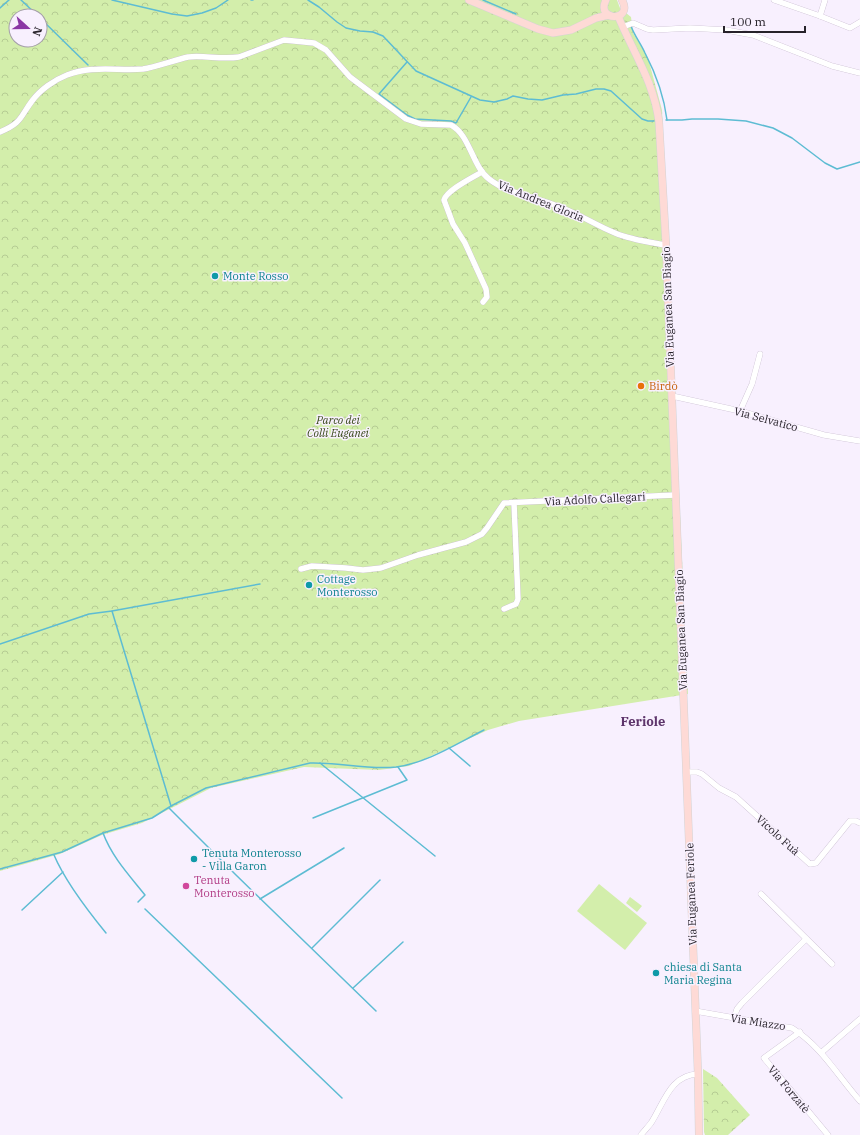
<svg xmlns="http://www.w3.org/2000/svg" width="860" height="1135" viewBox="0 0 860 1135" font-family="'IBM Plex Serif',serif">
  <defs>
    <pattern id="park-crowns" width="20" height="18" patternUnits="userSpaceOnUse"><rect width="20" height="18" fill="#d3eeab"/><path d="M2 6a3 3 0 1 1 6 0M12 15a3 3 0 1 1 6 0" fill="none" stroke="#b5cc93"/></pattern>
  </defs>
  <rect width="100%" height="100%" fill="#f8f0fe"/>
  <g fill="url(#park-crowns)" fill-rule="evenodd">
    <path d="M 0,0 L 617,0 L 620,8 L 631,17 L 633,33 L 648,58 L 662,110 L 688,694 L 519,721 L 488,730 L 409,766 L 379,770 L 304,767 L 211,788 L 142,823 L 102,835 L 60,854 L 0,871 ZM 16,16 L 40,16 L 40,40 L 16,40 Z"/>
    <path d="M 703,1069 L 717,1078 L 750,1115 L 728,1135 L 705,1135 L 704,1132 Z"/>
  </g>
  <g fill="#d3eeab">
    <path d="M 599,884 L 647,923 L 625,950 L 577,911 Z"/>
    <path d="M 630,897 L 642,906 L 637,912 L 626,903 Z"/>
  </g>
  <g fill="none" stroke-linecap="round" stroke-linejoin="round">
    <g stroke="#5dbcd3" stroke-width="1.5">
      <path d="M 21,0 L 38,16"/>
      <path d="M 112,0 L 172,14 L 187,16 L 202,13 L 216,8 L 228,0"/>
      <path d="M 251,0 L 253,0"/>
      <path d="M 308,0 L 319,7 L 337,22 L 346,28 L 360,31 L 373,32 L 383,36 L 416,71 L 480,100 L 494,102 L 507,99 L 513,96 L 528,99 L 542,100 L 563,95 L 576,94 L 596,89 L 604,89 L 611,91 L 642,119 L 648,121 L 654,121"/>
      <path d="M 483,0 L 516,14"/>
      <path d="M 0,8 L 9,0"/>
      <path d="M 40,18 L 88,65"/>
      <path d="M 631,26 C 634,35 641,44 645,53 C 656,74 664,96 667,120"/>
      <path d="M 407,62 L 379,94 L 407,115 L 415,119 L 451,121 L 456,123 L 471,97"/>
      <path d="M 666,120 L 682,120 L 692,119 L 718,119 L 746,121 L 773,128 L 792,138 L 825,163 L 837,169 L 860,162"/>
      <path d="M 112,611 L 171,806"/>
      <path d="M 0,644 L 89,614 L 112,611 L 260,584"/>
      <path d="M 449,748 L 470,766"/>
      <path d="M 320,763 L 435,856"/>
      <path d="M 169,808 L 236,875 L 376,1011"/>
      <path d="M 313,818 L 407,780 L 398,767"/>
      <path d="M 103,833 C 112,857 129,875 145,895 L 138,902"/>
      <path d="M 54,855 C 65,881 88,911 106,933"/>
      <path d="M 0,869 L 62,852 L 103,833 L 152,818 L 171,806 L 206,788 L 310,763 C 338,762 367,770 396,767 C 427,763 456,744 484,730"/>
      <path d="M 260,899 L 344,848"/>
      <path d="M 145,909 L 342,1098"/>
      <path d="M 22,910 L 63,872"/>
      <path d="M 312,948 L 380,880"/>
      <path d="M 353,988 L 403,942"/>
    </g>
    <defs>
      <g id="minor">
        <path d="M 774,0 L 820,16 L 825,0"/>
        <path d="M 820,16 L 850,28 L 860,22"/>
        <path d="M 623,27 L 633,23 L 647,29 L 653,30 L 690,28 L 726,30 L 753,35 L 832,66 L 860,73"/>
        <path d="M 0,132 C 22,123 20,117 32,101 C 40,90 54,80 67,75 C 91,65 118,71 143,69 C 155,67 175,60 188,57 C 205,55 221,60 239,57 L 284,40 L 314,43 L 326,50 L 350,77 L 406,119 L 421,124 L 451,125 C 470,135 472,166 489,179 C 508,194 536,197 557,206 C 578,213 595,225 615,233 C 631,240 649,242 666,245"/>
        <path d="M 482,172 C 472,178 447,190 444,200 L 453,224 L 465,243 L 486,289 L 487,297 L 483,302"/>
        <path d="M 672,396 L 740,411 L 824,435 L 860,441"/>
        <path d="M 740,411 L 752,384 L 760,354"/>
        <path d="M 301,569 L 312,566 L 346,568 L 363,570 L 381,568 L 418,555 L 466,542 L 482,534 L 487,528 L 504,503 L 675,495"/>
        <path d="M 504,609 L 516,604 L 518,599 L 514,503"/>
        <path d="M 686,772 L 697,772 L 702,774 L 719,788 L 736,797 L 810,864 L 816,863 L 850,821 L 856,821 L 860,823"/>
        <path d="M 761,894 L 832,964"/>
        <path d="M 695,1011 L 792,1028 C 822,1047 837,1075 860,1101"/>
        <path d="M 734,1018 L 737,1009 L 742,1003 L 806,939"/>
        <path d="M 800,1032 L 764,1058 L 828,1135"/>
        <path d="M 822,1052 L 860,1019"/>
        <path d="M 641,1135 C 644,1131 648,1127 651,1123 C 664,1103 670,1075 698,1074"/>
      </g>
      <g id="major">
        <path d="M 469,0 L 538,29 L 553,33 L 571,30 L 596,18 L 609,15"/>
        <path d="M 606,0 C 595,22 634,22 622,0"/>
        <path d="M 618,16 C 633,52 654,82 659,122 L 666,245 L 698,1074 L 699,1135"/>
      </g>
    </defs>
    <use href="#minor" stroke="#c4b6cc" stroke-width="6"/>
    <use href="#major" stroke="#d4d3d4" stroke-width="8"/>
    <use href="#minor" stroke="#fff" stroke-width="5.5"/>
    <use href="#major" stroke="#fedad6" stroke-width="7"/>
  </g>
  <g fill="#0f9aa8" stroke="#f8f0fe" stroke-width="1.5">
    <circle cx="215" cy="276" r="4"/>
    <circle cx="309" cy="585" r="4"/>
    <circle cx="194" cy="859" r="4"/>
    <circle cx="656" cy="973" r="4"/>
  </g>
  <circle fill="#e8710a" stroke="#f8f0fe" stroke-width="1.5" cx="641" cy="386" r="4"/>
  <circle fill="#d1479c" stroke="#f8f0fe" stroke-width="1.5" cx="186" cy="886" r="4"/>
  <g text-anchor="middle" stroke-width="3" stroke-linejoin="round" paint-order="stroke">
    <g font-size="11" fill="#27222a" stroke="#f8f0fe">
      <text transform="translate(541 201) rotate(22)" y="4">Via Andrea Gloria</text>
      <text transform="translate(668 307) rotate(-92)" y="4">Via Euganea San Biagio</text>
      <text transform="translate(766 419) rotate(15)" y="4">Via Selvatico</text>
      <text transform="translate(595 499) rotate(-3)" y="4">Via Adolfo Callegari</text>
      <text transform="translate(681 630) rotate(-92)" y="4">Via Euganea San Biagio</text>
      <text transform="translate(778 835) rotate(42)" y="4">Vicolo Fuà</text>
      <text transform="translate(691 894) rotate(-92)" y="4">Via Euganea Feriole</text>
      <text transform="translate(758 1022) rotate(9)" y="4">Via Miazzo</text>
      <text transform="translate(789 1089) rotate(50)" y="4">Via Forzatè</text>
    </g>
    <g font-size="11" fill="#0d838f" stroke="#f8f0fe" text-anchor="start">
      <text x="223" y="280">Monte Rosso</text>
      <text x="317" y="583">Cottage<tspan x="317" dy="13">Monterosso</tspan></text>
      <text x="202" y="857">Tenuta Monterosso<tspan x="202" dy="13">- Villa Garon</tspan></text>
      <text x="664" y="971">chiesa di Santa<tspan x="664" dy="13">Maria Regina</tspan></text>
    </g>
    <g font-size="11" fill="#c56008" stroke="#f8f0fe" text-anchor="start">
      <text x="649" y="390">Birdò</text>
    </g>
    <g font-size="11" font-style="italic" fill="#384919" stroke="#f8f0fe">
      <text x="338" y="424">Parco dei<tspan x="338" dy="13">Colli Euganei</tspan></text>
    </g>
    <g font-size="11" fill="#b23c85" stroke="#f8f0fe" text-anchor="start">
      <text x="194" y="884">Tenuta<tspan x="194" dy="13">Monterosso</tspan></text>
    </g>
    <g font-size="13" font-weight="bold" fill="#5e356b" stroke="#f8f0fe">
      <text x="643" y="726">Feriole</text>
    </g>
  </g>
  <g transform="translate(28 28) rotate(111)"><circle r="19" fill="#f8f0fe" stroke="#a49ea9"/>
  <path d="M0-3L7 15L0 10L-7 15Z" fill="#8b37a5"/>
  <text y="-6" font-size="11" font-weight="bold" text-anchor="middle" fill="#27222a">N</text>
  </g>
  <path d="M724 26v6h81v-6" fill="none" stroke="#27222a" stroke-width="2"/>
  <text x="730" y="26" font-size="12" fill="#27222a" stroke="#f8f0fe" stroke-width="3" paint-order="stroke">100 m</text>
</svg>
